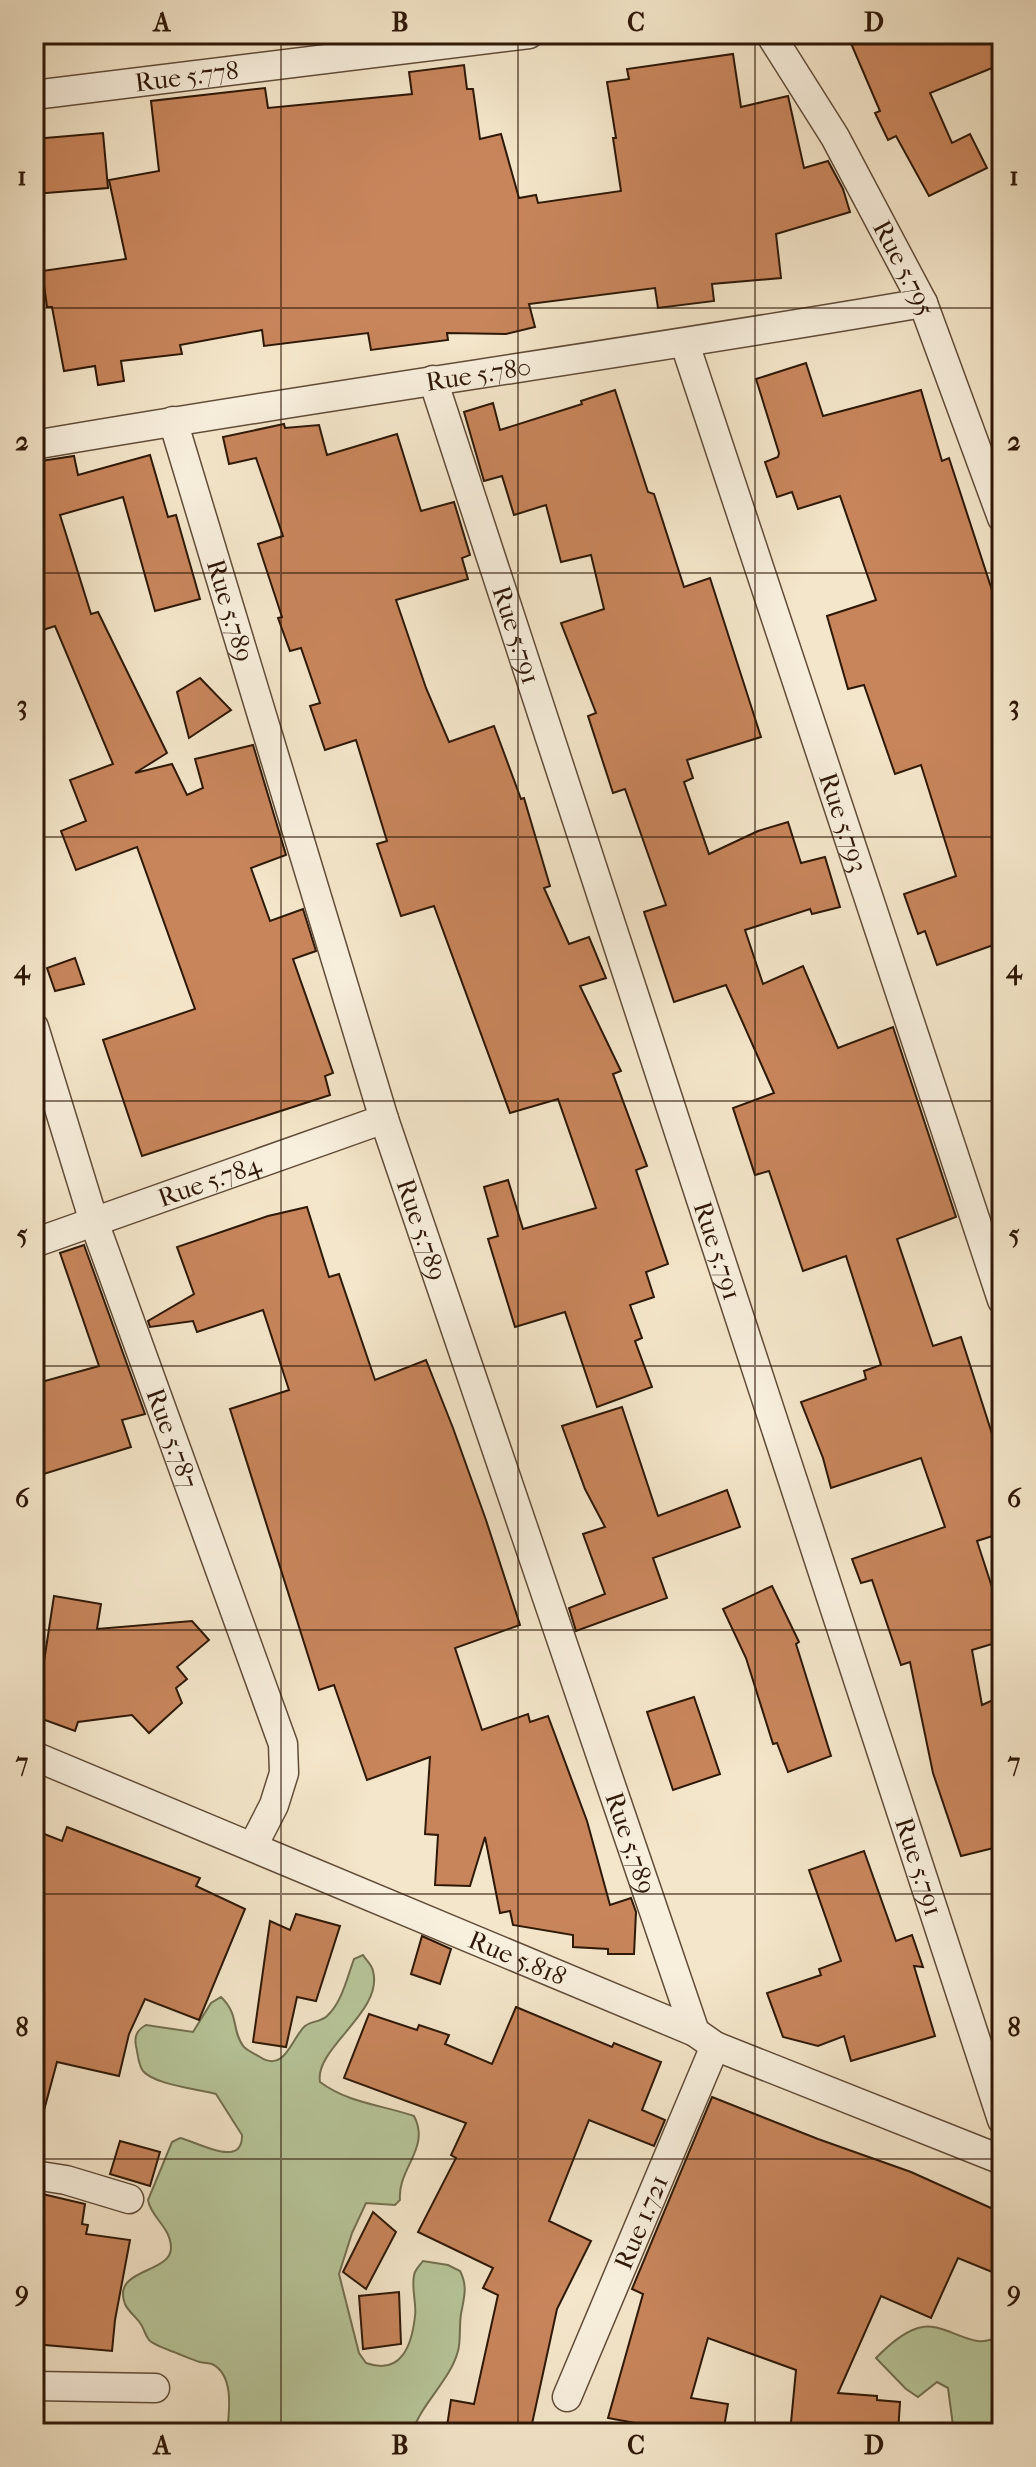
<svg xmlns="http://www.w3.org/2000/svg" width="1036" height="2467" viewBox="0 0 1036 2467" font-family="'IM FELL French Canon',serif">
  <rect width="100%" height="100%" fill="#f4e6ca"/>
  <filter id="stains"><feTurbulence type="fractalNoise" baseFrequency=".0025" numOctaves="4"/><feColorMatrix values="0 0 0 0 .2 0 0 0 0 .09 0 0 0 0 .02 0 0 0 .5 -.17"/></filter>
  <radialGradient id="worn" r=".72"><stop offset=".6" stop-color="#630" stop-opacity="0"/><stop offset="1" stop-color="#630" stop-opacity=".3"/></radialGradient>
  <g fill="#b7c69a" stroke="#726f50" stroke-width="2">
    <path d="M 363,1955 C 366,1960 372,1965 373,1971 C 384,2012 314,2048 320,2082 C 348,2103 382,2105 414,2116 C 431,2148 397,2169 400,2200 L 395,2205 L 366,2203 L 352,2233 L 339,2274 L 359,2353 L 366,2363 C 402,2376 412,2344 415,2316 C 417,2303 410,2284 415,2272 C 417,2268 420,2265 423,2261 L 448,2265 L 460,2271 C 468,2286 464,2298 461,2314 C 459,2326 461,2340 458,2351 C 450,2381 422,2402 412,2433 L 227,2433 C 229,2413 235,2375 212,2364 C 208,2363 204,2363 200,2362 C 190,2359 180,2354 171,2351 C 164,2348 154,2345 149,2340 C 145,2335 144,2328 140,2323 C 136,2317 128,2311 125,2304 C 111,2268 171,2274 171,2248 C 171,2227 151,2218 148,2200 L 172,2142 L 180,2138 C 196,2141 243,2170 242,2135 L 216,2094 C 198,2089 155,2085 143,2071 C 138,2064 138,2054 136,2046 C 134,2036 137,2030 146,2025 L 193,2032 L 211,2003 L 221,1997 C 240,2015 231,2031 244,2047 C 248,2051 255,2054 260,2057 C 285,2073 291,2039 305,2026 C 311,2021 321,2022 327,2016 C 342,2002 347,1978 354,1959 Z"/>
    <path d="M 1002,2322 L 1002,2433 L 954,2433 L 948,2388 L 937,2382 L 918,2397 L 906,2389 L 876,2358 C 888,2346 902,2333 918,2328 C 945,2319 974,2355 999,2335 Z"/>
  </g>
  <g fill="#c8855c" stroke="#2e1807" stroke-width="2">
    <path d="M 847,34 L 902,34 L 906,43 L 929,34 L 1002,34 L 1002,64 L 930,93 L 952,143 L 970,134 L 987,168 L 929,196 L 896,136 L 888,140 L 875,113 L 880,111 Z"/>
    <path d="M 733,54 L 741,107 L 788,96 L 804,168 L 828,161 L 843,189 L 850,212 L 776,234 L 781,278 L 712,284 L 714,301 L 658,308 L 655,288 L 529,304 L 535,327 L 506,334 L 447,333 L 448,340 L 371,350 L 368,333 L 264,346 L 262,330 L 180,345 L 182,354 L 121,361 L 124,381 L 98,385 L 95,366 L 64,371 L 52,307 L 47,307 L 42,271 L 126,259 L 109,180 L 159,171 L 151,101 L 265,88 L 268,108 L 412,94 L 409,72 L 464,65 L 467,89 L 473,89 L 480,139 L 501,134 L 519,198 L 536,195 L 538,203 L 621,191 L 613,138 L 616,138 L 607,82 L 629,79 L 627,69 Z"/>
    <path d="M 103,133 L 108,188 L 34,194 L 34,139 Z"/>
    <path d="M 806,363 L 823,416 L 921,390 L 942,461 L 949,458 L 1002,621 L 1002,942 L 937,965 L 925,931 L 918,934 L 904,894 L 956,876 L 921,765 L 895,774 L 864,685 L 848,689 L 827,616 L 876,600 L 840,496 L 798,509 L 792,492 L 777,497 L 765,462 L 778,457 L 779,453 L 756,379 Z"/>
    <path d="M 615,390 L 648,492 L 654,494 L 684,587 L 710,578 L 761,737 L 687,760 L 693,778 L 684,782 L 709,854 L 758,831 L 788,822 L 801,863 L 825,857 L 840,907 L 812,914 L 810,909 L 745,930 L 763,984 L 803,966 L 838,1048 L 893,1027 L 956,1217 L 897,1239 L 933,1346 L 961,1337 L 1002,1465 L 1002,1533 L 977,1541 L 1002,1618 L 1002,1641 L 972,1650 L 982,1705 L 1002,1696 L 1002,1846 L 961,1856 L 933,1773 L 910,1662 L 901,1665 L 872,1580 L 861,1583 L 852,1559 L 945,1527 L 921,1458 L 831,1488 L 823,1458 L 801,1402 L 866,1379 L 864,1371 L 881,1365 L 846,1256 L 803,1271 L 769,1171 L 755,1175 L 733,1108 L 774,1093 L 726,985 L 674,1002 L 644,912 L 666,905 L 625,789 L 613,793 L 588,716 L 596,713 L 561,623 L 604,609 L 591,555 L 561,562 L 546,505 L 514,515 L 502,476 L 484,481 L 464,412 L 493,403 L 500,430 L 582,404 L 581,401 Z"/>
    <path d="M 284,424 L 285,428 L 319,425 L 327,455 L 397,434 L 421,511 L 454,502 L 470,555 L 462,558 L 468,579 L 396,600 L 426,688 L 449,742 L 494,726 L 521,799 L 524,798 L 550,886 L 544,888 L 569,944 L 589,937 L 606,978 L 580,986 L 621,1071 L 613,1074 L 647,1166 L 636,1170 L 668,1264 L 646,1272 L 654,1297 L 630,1305 L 642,1338 L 635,1341 L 652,1387 L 597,1407 L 565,1312 L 515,1327 L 488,1239 L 498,1236 L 484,1187 L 508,1180 L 523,1229 L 596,1208 L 558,1099 L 510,1113 L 434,906 L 401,916 L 377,844 L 387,841 L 356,740 L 325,750 L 310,706 L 320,703 L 301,648 L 290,651 L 278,618 L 282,617 L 258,544 L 283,536 L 256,458 L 229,464 L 223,437 Z"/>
    <path d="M 150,455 L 168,517 L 176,515 L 200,599 L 155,611 L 123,497 L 60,515 L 91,614 L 98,612 L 167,753 L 135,773 L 172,764 L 187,795 L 203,788 L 195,759 L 253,745 L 286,855 L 251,868 L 270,921 L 303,909 L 316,951 L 293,959 L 333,1073 L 325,1076 L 330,1095 L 142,1156 L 103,1040 L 195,1009 L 137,847 L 76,870 L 61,831 L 86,821 L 70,780 L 113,764 L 55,626 L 34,633 L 34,462 L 74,456 L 78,475 Z"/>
    <path d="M 200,678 L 231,710 L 189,738 L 177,692 Z"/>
    <path d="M 75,958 L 84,984 L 55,991 L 47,968 Z"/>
    <path d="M 307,1207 L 329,1277 L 339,1274 L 375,1380 L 426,1360 L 453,1428 L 486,1520 L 520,1625 L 455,1648 L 482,1730 L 528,1714 L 530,1722 L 548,1716 L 587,1821 L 610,1905 L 631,1898 L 636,1912 L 634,1954 L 608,1954 L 608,1949 L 573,1947 L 573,1935 L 513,1925 L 510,1911 L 500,1913 L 485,1837 L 470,1886 L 435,1885 L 438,1835 L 425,1834 L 430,1757 L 367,1780 L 334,1685 L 319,1690 L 230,1409 L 289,1390 L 263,1310 L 197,1332 L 193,1321 L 150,1327 L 148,1321 L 194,1294 L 177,1247 L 268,1216 Z"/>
    <path d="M 84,1245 L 145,1414 L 122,1420 L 131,1447 L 34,1477 L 34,1384 L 99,1366 L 60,1253 Z"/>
    <path d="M 622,1407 L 658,1516 L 727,1490 L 740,1527 L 653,1558 L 667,1598 L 576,1631 L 569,1608 L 605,1594 L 583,1534 L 605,1527 L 585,1489 L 562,1426 Z"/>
    <path d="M 772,1586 L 799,1642 L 796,1644 L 831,1756 L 788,1772 L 777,1743 L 773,1744 L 746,1658 L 723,1609 Z"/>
    <path d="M 54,1596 L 101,1604 L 97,1629 L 192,1621 L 209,1640 L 177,1667 L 187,1679 L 176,1688 L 182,1703 L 149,1733 L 132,1715 L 78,1722 L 75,1731 L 34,1716 L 34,1678 L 41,1681 Z"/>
    <path d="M 694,1697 L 720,1774 L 673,1790 L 647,1712 Z"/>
    <path d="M 67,1827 L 200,1878 L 196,1886 L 245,1909 L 199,2020 L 145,1999 L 129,2034 L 119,2076 L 57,2062 L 43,2114 L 34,2112 L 34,1830 L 62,1841 Z"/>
    <path d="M 864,1851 L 896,1941 L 912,1935 L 923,1967 L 914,1966 L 935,2036 L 851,2061 L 844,2036 L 818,2046 L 783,2037 L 767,1993 L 821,1975 L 819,1969 L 841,1961 L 809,1870 Z"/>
    <path d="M 296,1914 L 340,1926 L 316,2001 L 297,1997 L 286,2047 L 253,2042 L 270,1921 L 290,1930 Z"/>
    <path d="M 422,1936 L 451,1949 L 440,1984 L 411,1974 Z"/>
    <path d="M 516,2007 L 612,2047 L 614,2043 L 661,2062 L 642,2110 L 665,2120 L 654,2146 L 589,2120 L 549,2221 L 591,2241 L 557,2309 L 530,2433 L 446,2433 L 451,2400 L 474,2404 L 498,2295 L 483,2288 L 493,2268 L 418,2232 L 456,2158 L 451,2155 L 466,2123 L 344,2078 L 369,2014 L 417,2030 L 419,2025 L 449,2035 L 445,2044 L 492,2064 Z"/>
    <path d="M 712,2097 L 818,2139 L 911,2172 L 1002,2213 L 1002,2276 L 958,2258 L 931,2318 L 881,2296 L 838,2393 L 877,2396 L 877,2400 L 900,2402 L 898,2433 L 790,2433 L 796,2370 L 708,2338 L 691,2398 L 728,2404 L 723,2433 L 689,2433 L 608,2418 L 643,2294 L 632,2289 Z"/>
    <path d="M 120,2141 L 160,2152 L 150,2186 L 110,2174 Z"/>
    <path d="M 34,2192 L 85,2204 L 82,2224 L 88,2225 L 86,2234 L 130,2240 L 115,2320 L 112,2351 L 34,2344 Z"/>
    <path d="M 373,2212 L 396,2232 L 366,2289 L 343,2272 Z"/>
    <path d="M 399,2292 L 401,2344 L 363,2349 L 359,2296 Z"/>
  </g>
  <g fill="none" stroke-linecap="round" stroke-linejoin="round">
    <defs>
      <g id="minor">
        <path id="s1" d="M 770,34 L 835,137 L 923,303 L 1002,518"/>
        <path id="s2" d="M 34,95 L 529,34"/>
        <path id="s3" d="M 685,344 L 1002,1300"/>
        <path id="s4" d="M 433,380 L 1002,2120"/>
        <path id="s5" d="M 173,421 L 384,1119 L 695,2032"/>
        <path id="s6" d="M 34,445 C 330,394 627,354 923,303"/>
        <path id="s7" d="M 34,1027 L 94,1222 L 283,1744 L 284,1773 L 274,1805 L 253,1846"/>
        <path id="s8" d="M 34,1243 L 384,1119"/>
        <path id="s9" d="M 34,1756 L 695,2032 L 715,2046 L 1002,2160"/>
        <path d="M 34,2175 L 66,2180 L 129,2199"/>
        <path d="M 34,2386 L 155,2388"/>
        <path id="s10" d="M 567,2397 L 715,2046"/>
      </g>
    </defs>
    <use href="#minor" stroke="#604c38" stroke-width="31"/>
    <use href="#minor" stroke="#f8efdd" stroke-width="28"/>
  </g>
  <path fill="none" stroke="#2e1807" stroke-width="2" stroke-opacity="0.55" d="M 281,34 L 281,2433M 518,34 L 518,2433M 755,34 L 755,2433M 34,308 L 1002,308M 34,573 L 1002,573M 34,837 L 1002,837M 34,1101 L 1002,1101M 34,1366 L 1002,1366M 34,1630 L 1002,1630M 34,1894 L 1002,1894M 34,2159 L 1002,2159"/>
  <g text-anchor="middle" stroke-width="6" stroke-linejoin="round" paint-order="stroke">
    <g font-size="26" fill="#2e1807" stroke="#f8efdd">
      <text dy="9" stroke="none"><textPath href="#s2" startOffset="154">Rue 5.778</textPath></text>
      <text dy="9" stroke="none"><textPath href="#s1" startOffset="270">Rue 5.795</textPath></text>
      <text dy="9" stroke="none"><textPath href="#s6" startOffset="450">Rue 5.780</textPath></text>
      <text dy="9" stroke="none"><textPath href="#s5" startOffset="198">Rue 5.789</textPath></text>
      <text dy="9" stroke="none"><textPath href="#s4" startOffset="268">Rue 5.791</textPath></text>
      <text dy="9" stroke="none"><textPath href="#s3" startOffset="504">Rue 5.793</textPath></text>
      <text dy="9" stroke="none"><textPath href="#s8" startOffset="186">Rue 5.784</textPath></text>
      <text dy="9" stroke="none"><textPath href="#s5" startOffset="846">Rue 5.789</textPath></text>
      <text dy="9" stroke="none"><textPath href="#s4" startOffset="916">Rue 5.791</textPath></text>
      <text dy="9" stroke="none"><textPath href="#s7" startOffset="434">Rue 5.787</textPath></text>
      <text dy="9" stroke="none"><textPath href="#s5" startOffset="1494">Rue 5.789</textPath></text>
      <text dy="9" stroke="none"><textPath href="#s4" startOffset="1564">Rue 5.791</textPath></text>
      <text dy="9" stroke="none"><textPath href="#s9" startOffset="524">Rue 5.818</textPath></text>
      <text dy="9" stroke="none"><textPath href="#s10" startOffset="190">Rue 1.721</textPath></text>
    </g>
  </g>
  <rect width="1036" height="2467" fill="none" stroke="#f4e6ca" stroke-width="88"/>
  <rect x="44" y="44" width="948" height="2379" fill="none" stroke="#2e1807" stroke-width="3"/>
  <g font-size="26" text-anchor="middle" font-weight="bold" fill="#2e1807">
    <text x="162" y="31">A</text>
    <text x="400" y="31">B</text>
    <text x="636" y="31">C</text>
    <text x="874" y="31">D</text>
    <text x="22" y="185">1</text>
    <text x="1014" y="185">1</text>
    <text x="22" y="450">2</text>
    <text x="1014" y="450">2</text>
    <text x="22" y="714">3</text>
    <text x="1014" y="714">3</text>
    <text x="22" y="978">4</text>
    <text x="1014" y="978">4</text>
    <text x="22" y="1243">5</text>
    <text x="1014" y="1243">5</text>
    <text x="22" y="1507">6</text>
    <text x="1014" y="1507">6</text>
    <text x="22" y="1771">7</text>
    <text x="1014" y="1771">7</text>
    <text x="22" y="2036">8</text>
    <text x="1014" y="2036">8</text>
    <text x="22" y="2300">9</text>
    <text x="1014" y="2300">9</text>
    <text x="162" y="2454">A</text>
    <text x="400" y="2454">B</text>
    <text x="636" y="2454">C</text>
    <text x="874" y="2454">D</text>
  </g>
  <rect width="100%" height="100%" filter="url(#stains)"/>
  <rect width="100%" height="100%" fill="url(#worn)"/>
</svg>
